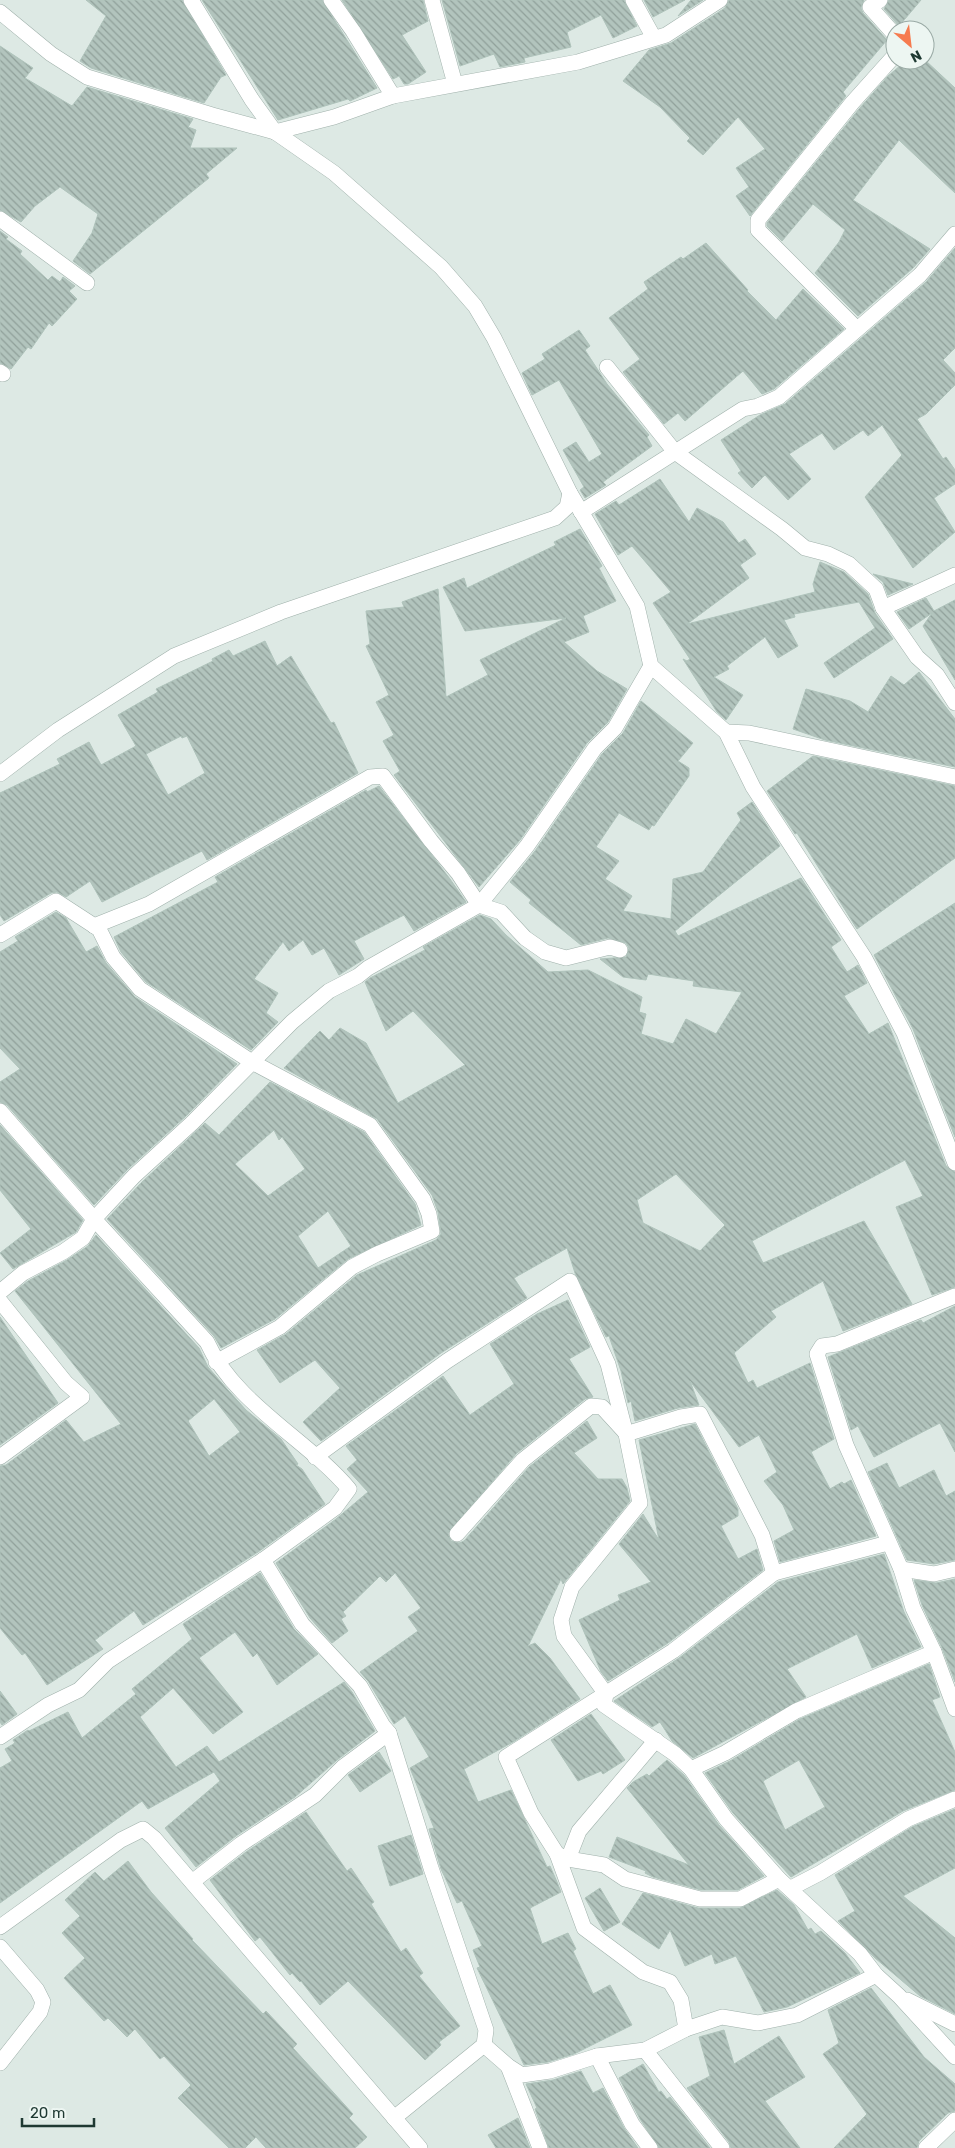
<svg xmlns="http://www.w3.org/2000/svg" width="955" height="2148" viewBox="0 0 955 2148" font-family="Rubik,sans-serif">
  <defs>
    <pattern id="building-back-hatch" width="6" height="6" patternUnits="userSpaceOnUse" patternTransform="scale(1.25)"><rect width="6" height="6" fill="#b2c4bd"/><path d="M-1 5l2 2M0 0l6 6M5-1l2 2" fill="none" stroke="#90a09a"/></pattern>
  </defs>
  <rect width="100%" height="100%" fill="#dde9e4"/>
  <g fill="url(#building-back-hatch)" stroke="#afc3bb" fill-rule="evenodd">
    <path d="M 86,0 L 182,0 L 226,75 L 221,77 L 204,103 L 91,68 L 80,61 L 106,16 Z"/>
    <path d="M 202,0 L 322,0 L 377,88 L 350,101 L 348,99 L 278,120 Z"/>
    <path d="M 342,0 L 423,0 L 428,21 L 402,35 L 426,72 L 408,84 L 404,84 L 399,76 L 393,79 Z"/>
    <path d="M 442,0 L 624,0 L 637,26 L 613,38 L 601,15 L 567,32 L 571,47 L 524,58 L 525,62 L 500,67 L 494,54 L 460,66 Z"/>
    <path d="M 644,0 L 685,0 L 653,17 Z"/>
    <path d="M 691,0 L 703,0 L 678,16 Z"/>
    <path d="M 729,0 L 864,0 L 861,8 L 863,13 L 887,40 L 843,92 L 846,96 L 750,216 L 736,196 L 749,187 L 736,168 L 765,149 L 738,117 L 703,155 L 687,141 L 690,138 L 660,107 L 623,81 L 649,50 L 671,43 L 725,8 Z"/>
    <path d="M 889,0 L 921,0 L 899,26 L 884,9 Z"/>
    <path d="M 0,46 L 33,68 L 25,78 L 72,106 L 87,87 L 193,119 L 188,127 L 196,130 L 190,148 L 237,148 L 206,174 L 209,178 L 90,274 L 73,261 L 92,233 L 98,214 L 60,187 L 35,206 L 21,222 L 0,210 Z"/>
    <path d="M 907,60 L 925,60 L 955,88 L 955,193 L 899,140 L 853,200 L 930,249 L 913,268 L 858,316 L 815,273 L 839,242 L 845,230 L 813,204 L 782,241 L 767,226 L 767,223 L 859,109 L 888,76 Z"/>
    <path d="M 0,231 L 8,237 L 6,239 L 22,251 L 20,254 L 48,280 L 52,276 L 60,282 L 63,277 L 75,286 L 69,291 L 77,299 L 52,326 L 49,323 L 31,349 L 28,347 L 11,369 L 0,363 Z"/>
    <path d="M 706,243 L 748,290 L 747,291 L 776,320 L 803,289 L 844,329 L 774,389 L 762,394 L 743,371 L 685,421 L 678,413 L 664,424 L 623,372 L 640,359 L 609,318 L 648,289 L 644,282 L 681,257 L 683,259 Z"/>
    <path d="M 955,248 L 955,348 L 943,360 L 955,373 L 955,385 L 926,414 L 917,419 L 943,459 L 946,457 L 955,470 L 955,484 L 934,498 L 955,532 L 913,568 L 865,497 L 902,455 L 882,425 L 868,436 L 863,430 L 834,450 L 822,433 L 789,454 L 811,479 L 788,500 L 765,475 L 752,488 L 738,473 L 741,471 L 721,440 L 760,415 L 785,404 L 926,282 Z"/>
    <path d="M 579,330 L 590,346 L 585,350 L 607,384 L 649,435 L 647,437 L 652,446 L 603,482 L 606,485 L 585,498 L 580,490 L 584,487 L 563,450 L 576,442 L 589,462 L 602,454 L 559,380 L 532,395 L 522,373 L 545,359 L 542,354 Z"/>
    <path d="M 660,479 L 689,522 L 697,508 L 723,522 L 739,543 L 745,539 L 756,554 L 740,565 L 749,578 L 687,624 L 815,592 L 813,584 L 820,562 L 844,572 L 868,594 L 875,613 L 893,639 L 834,678 L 824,663 L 875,628 L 859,602 L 794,614 L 795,617 L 784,620 L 798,646 L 778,658 L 765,637 L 727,666 L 729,669 L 714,677 L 743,695 L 726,720 L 717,712 L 683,659 L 687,661 L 690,659 L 653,603 L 671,592 L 632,546 L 618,555 L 595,514 L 616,501 L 619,505 Z"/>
    <path d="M 580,529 L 602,566 L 599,568 L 616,601 L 583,616 L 589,632 L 564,642 L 597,671 L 627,689 L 608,722 L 587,743 L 520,840 L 479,887 L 394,775 L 400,771 L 383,741 L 394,735 L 376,702 L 389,695 L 366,646 L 370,644 L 366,611 L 404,607 L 402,602 L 438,589 L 446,697 L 488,675 L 480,660 L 566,618 L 465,631 L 443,587 L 464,578 L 467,588 L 556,545 L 554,542 Z"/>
    <path d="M 873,574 L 913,584 L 888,595 L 883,582 Z"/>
    <path d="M 926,598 L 934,611 L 955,600 L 955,680 L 923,626 L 932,613 L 909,629 L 897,612 Z"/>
    <path d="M 265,641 L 277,666 L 291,656 L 331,723 L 334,722 L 358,773 L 207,860 L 202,851 L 102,902 L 90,881 L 66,897 L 57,892 L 51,893 L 4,921 L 0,915 L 0,793 L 60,764 L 57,759 L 89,742 L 101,765 L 136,746 L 118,715 L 158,692 L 156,689 L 213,661 L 212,659 L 229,650 L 233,656 ZM 181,736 L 182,738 L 187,736 L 205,773 L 168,795 L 146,754 Z"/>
    <path d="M 919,672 L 955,719 L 955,767 L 825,740 L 793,729 L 806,689 L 850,701 L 868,712 L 891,676 L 904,685 Z"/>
    <path d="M 641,701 L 693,743 L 678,761 L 689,768 L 689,776 L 654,826 L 652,825 L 649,830 L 619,813 L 596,847 L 619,861 L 605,879 L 632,896 L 623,911 L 671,919 L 673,879 L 703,872 L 741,820 L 737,813 L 752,802 L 780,846 L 675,931 L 678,936 L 801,878 L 841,940 L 831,947 L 847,972 L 858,965 L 867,983 L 844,996 L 869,1034 L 888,1023 L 946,1166 L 955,1172 L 955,1287 L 932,1295 L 896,1207 L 923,1196 L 905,1160 L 752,1241 L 763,1263 L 864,1221 L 912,1304 L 843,1331 L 823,1281 L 771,1311 L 776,1317 L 734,1353 L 748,1383 L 753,1380 L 757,1388 L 810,1363 L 834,1439 L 811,1452 L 830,1489 L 842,1482 L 844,1484 L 851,1480 L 876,1536 L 780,1562 L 774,1541 L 794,1530 L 783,1505 L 764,1481 L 777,1472 L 759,1435 L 739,1447 L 690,1381 L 699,1405 L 678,1408 L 635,1421 L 631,1401 L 628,1403 L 621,1371 L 609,1336 L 606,1337 L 575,1273 L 567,1248 L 514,1278 L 527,1298 L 441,1353 L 321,1441 L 303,1422 L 340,1388 L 315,1360 L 280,1383 L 257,1350 L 286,1334 L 357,1275 L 436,1240 L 441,1234 L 438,1212 L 432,1195 L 377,1119 L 284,1068 L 320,1031 L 329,1040 L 340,1028 L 366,1043 L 398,1103 L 465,1065 L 413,1011 L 386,1031 L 365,982 L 370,978 L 425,950 L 423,947 L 480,915 L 491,919 L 506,935 L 548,972 L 588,970 L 642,997 L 639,1012 L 646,1014 L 641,1034 L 673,1044 L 686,1019 L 716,1034 L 742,992 L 693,986 L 694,981 L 648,974 L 646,980 L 623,977 L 600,959 L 626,957 L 629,948 L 626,943 L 608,938 L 581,945 L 529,903 L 531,900 L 510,882 L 535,851 L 602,754 L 623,733 ZM 676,1174 L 725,1225 L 700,1251 L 643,1223 L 637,1200 Z"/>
    <path d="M 813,756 L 955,786 L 955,858 L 857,929 L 797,833 L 795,834 L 767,791 Z"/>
    <path d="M 379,786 L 450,879 L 466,902 L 414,931 L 404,915 L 354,941 L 364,959 L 339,975 L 324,948 L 312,955 L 303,940 L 289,951 L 283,942 L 254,979 L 278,993 L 266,1013 L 278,1022 L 251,1050 L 146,982 L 121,952 L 114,937 L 218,882 L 215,877 L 366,790 L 367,792 Z"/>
    <path d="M 955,903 L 955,1137 L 913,1029 L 874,955 Z"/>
    <path d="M 56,912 L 66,918 L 86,952 L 97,946 L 106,963 L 135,997 L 237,1064 L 186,1116 L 128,1169 L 94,1205 L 7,1105 L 0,1102 L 0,1082 L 20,1069 L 0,1048 L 0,952 L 18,941 L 15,937 Z"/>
    <path d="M 270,1082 L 364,1132 L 415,1204 L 421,1225 L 348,1259 L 275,1319 L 221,1348 L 214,1336 L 107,1219 L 141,1183 L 205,1123 L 219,1135 ZM 274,1130 L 279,1140 L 282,1137 L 305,1169 L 268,1196 L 235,1164 ZM 328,1211 L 351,1246 L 318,1268 L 298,1236 Z"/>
    <path d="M 0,1125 L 83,1220 L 76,1232 L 13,1269 L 0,1253 L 31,1229 L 0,1190 Z"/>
    <path d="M 96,1235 L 199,1348 L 208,1367 L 228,1390 L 246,1410 L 281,1439 L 298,1464 L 296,1465 L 302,1469 L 325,1504 L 258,1552 L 143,1625 L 134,1611 L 95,1640 L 103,1649 L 47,1685 L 25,1653 L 22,1655 L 0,1628 L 0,1466 L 6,1465 L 66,1420 L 84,1442 L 121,1424 L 15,1291 L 28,1281 L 67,1260 L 88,1246 ZM 214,1399 L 240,1432 L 209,1456 L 188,1421 Z"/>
    <path d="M 568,1300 L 590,1347 L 569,1359 L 593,1397 L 585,1399 L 517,1453 L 448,1533 L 451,1541 L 459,1543 L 464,1541 L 529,1467 L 587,1421 L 597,1438 L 574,1453 L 598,1479 L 622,1479 L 627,1488 L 630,1501 L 563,1584 L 561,1579 L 528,1646 L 535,1643 L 550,1658 L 580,1699 L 513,1742 L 464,1769 L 478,1802 L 511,1790 L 547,1867 L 550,1866 L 557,1882 L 561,1892 L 530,1908 L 542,1944 L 568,1933 L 576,1949 L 573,1951 L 593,1994 L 610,1985 L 632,2025 L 574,2054 L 548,2062 L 524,2065 L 477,1968 L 480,1967 L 473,1950 L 482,1946 L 462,1901 L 457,1903 L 441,1869 L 429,1829 L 434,1828 L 410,1768 L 429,1757 L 405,1716 L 394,1724 L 368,1681 L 360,1672 L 418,1631 L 408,1617 L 421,1608 L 395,1573 L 386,1582 L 380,1576 L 343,1612 L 346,1616 L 341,1619 L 348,1631 L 332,1643 L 310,1618 L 276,1563 L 336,1519 L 368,1492 L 347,1469 L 357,1460 L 346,1446 L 443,1376 L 470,1415 L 514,1384 L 490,1344 L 537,1314 Z"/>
    <path d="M 955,1306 L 955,1452 L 940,1423 L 874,1457 L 858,1426 L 851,1430 L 828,1357 L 921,1320 L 923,1323 Z"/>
    <path d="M 0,1317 L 58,1403 L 0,1445 Z"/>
    <path d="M 695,1424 L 738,1509 L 738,1516 L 721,1526 L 738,1559 L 757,1549 L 763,1570 L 668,1643 L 608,1681 L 601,1672 L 579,1620 L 620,1600 L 618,1595 L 651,1582 L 619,1544 L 643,1514 L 659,1540 L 639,1440 Z"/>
    <path d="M 887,1463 L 899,1488 L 934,1470 L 946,1496 L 955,1491 L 955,1560 L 934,1564 L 907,1560 L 868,1472 Z"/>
    <path d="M 884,1554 L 904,1612 L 921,1647 L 872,1668 L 857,1634 L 787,1669 L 806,1697 L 693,1758 L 672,1741 L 660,1722 L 652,1727 L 614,1701 L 679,1658 L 778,1582 Z"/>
    <path d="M 260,1573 L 294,1629 L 318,1654 L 277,1685 L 257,1653 L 253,1657 L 235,1632 L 199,1658 L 243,1712 L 213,1734 L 173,1688 L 140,1717 L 176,1767 L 207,1746 L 219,1762 L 344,1682 L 352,1692 L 375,1731 L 337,1760 L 295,1797 L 236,1836 L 196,1867 L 165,1828 L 220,1781 L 214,1772 L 148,1809 L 142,1801 L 0,1903 L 0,1768 L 12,1761 L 5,1749 L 15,1743 L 13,1740 L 28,1730 L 29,1731 L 68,1712 L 82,1738 L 136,1694 L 132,1689 L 192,1639 L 183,1624 Z"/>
    <path d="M 955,1579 L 955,1682 L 942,1648 L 922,1605 L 914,1580 L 936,1583 Z"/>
    <path d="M 929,1664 L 940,1697 L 932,1700 L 955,1752 L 955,1790 L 903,1811 L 791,1877 L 733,1813 L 705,1773 L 730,1761 L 800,1719 ZM 799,1760 L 825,1807 L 785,1830 L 763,1781 Z"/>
    <path d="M 0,1691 L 17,1714 L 2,1725 L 0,1722 Z"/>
    <path d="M 591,1714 L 625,1760 L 603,1774 L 601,1771 L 578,1781 L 551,1740 Z"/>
    <path d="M 379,1752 L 391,1771 L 360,1792 L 348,1775 Z"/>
    <path d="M 667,1760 L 684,1775 L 719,1825 L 764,1876 L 738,1890 L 701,1890 L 653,1877 L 645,1873 L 646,1871 L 609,1857 L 617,1837 L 689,1865 L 627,1788 L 633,1782 L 647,1774 L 649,1776 Z"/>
    <path d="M 955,1809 L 955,1868 L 903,1896 L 955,1938 L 955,2014 L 920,1996 L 875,1958 L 838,1921 L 855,1911 L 835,1875 L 912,1827 Z"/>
    <path d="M 306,1812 L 347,1871 L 351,1868 L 374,1902 L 371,1904 L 401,1952 L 406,1948 L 423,1973 L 419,1976 L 460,2026 L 439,2042 L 441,2045 L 425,2060 L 348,1981 L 320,2005 L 301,1981 L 300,1982 L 292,1973 L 290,1975 L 260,1937 L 255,1941 L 210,1880 L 246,1852 Z"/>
    <path d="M 411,1835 L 423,1874 L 390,1886 L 378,1846 Z"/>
    <path d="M 128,1861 L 151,1892 L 193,1939 L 192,1940 L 263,2014 L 266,2011 L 297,2044 L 293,2048 L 353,2114 L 349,2118 L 367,2137 L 355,2148 L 266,2148 L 256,2137 L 245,2148 L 229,2148 L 178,2098 L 191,2085 L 164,2056 L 160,2059 L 135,2029 L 127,2037 L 108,2018 L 104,2021 L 64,1978 L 85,1958 L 62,1933 L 80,1916 L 65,1900 L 95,1872 L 104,1881 Z"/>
    <path d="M 600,1888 L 620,1922 L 604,1931 L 585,1898 Z"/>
    <path d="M 777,1890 L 794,1905 L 808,1930 L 811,1928 L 815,1934 L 821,1931 L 845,1953 L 860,1973 L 787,2007 L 764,2012 L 736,1956 L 715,1964 L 712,1954 L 685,1966 L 670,1930 L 659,1949 L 622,1924 L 643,1893 L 698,1908 L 740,1908 Z"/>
    <path d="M 871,1988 L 924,2057 L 955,2084 L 955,2111 L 948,2113 L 919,2141 L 917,2148 L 834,2148 L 867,2114 L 823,2054 L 839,2043 L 828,2010 Z"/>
    <path d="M 724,2030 L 734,2064 L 779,2036 L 805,2077 L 765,2101 L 800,2148 L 731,2148 L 729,2142 L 687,2088 L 710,2076 L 699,2037 Z"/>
    <path d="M 643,2064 L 659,2092 L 661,2091 L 667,2099 L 670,2097 L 710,2148 L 659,2148 L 640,2119 L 619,2078 Z"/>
    <path d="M 581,2071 L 593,2093 L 603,2088 L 624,2128 L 638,2148 L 549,2148 L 535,2109 L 537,2108 L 526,2084 L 553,2080 Z"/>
    <path d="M 518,2118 L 530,2148 L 496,2148 L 488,2135 Z"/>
  </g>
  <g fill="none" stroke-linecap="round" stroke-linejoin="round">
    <defs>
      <g id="minor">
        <path d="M 191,0 L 252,100 L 275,132"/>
        <path d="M 331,0 L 353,31 L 393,96"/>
        <path d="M 432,0 L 455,84"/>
        <path d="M 633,0 L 654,38"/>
        <path d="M 880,0 L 870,7 L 895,35"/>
        <path d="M 0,12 L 51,54 L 87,77 L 212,115 L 275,132 L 334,173 L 441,267 L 475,306 L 494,338 L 570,493 L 637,606 L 651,666 L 726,732 L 753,787 L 864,957 L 904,1033 L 955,1163"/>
        <path d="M 275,132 L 334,117 L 393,96 L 578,62 L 666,35 L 720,0"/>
        <path d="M 0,219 L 87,283"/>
        <path d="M 857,329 L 758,230 L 758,220 L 852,103 L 895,55"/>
        <path d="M 607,367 L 675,452 L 782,529 L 805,548 L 828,554 L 849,564 L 876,589 L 883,608 L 917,657 L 937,675 L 955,703"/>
        <path d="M 0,372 L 3,374"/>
        <path d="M 581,512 L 743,409 L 758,406 L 779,397 L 920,275 L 955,234"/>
        <path d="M 883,608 L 955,575"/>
        <path d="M 726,732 L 749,733 L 955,777"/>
        <path d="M 0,774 L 58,730 L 174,656 L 281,612 L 555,518 L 567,507 L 570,493"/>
        <path d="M 94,926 L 149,904 L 370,777 L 383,776 L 431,841 L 458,873 L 479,905 L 501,912 L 525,938 L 545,952 L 566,958 L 610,947 L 620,950"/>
        <path d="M 0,935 L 56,901 L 99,929 L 113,957 L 140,989 L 252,1062 L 370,1125 L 423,1199 L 429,1214 L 432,1231 L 377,1254 L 352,1267 L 280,1327 L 216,1362"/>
        <path d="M 0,1111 L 94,1219 L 207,1342 C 234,1403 308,1440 349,1489 L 335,1508 L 263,1560 L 108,1661 L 79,1690 L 48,1705 L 0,1737"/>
        <path d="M 0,1292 L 23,1273 L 63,1252 L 83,1238 L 94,1219 L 134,1176 L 192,1123 L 292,1022 L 329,991 L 358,976 L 368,968 L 479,905 L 527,846 L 595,748 L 615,728 L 651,666"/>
        <path d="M 955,1296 L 837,1344 L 822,1346 L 817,1354 L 846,1445 L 901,1569 L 913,1608 L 934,1652 L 955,1709"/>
        <path d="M 0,1301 L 66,1383 L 82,1397 L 0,1457"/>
        <path d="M 626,1434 L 681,1417 L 700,1414 L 762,1535 L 774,1573 L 888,1543"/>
        <path d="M 315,1457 L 447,1361 L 570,1281 L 608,1364 L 626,1434 L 640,1503 L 572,1587 L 561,1620 L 564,1636 L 606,1694 L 604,1705 L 675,1754 L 691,1769 L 726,1819 L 779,1879 L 860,1954 L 876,1975 L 899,1996 L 955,2057"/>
        <path d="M 457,1534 L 523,1460 L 591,1406 L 602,1407 L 624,1431"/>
        <path d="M 263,1560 L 302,1624 L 360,1686 L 383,1726 L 389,1733 L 431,1868 L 486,2030 L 484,2045 L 394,2118"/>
        <path d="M 901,1569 L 934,1574 L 955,1569"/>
        <path d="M 691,1769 L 725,1753 L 796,1711 L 934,1652"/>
        <path d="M 557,1854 L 568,1859 L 604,1865 L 625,1879 L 700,1899 L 740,1899 L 779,1879"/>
        <path d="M 568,1859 L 579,1831 L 656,1740"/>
        <path d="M 192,1882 L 241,1844 L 315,1795 L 343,1767 L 389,1733"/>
        <path d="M 791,1888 L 820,1873 L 908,1819 L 955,1799"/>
        <path d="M 0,1927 L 121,1840 L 143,1829 L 154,1838 L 420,2148"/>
        <path d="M 0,1947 L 37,1990 L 43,2002 L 40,2012 L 0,2063"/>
        <path d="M 907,2000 L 955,2024"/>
        <path d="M 686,2029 L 681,2000 L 670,1982 L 643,1972 L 584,1928 L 557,1854 L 531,1813 L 506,1757 L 673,1651 L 774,1573"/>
        <path d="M 484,2045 L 508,2066 L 522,2075 L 550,2071 L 597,2056 L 645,2050 L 686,2029 L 722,2017 L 758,2023 L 797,2015 L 876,1975"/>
        <path d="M 645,2050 L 722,2148"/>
        <path d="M 597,2056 L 632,2124 L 650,2148"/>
        <path d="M 508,2066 L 540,2148"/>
        <path d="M 926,2148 L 955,2120"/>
      </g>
    </defs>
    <use href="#minor" stroke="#a0b1ab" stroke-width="16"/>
    <use href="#minor" stroke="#fff" stroke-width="15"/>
  </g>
  <g transform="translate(910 45) rotate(152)"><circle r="24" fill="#edf6f2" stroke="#9aaaa5"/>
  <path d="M0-4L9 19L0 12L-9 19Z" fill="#f67b4f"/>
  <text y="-8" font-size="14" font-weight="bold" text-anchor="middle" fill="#1e3932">N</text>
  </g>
  <path d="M22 2118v8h72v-8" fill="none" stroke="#1e3932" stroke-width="2.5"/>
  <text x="30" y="2118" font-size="15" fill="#1e3932" stroke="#edf6f2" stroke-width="4" paint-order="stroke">20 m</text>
</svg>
